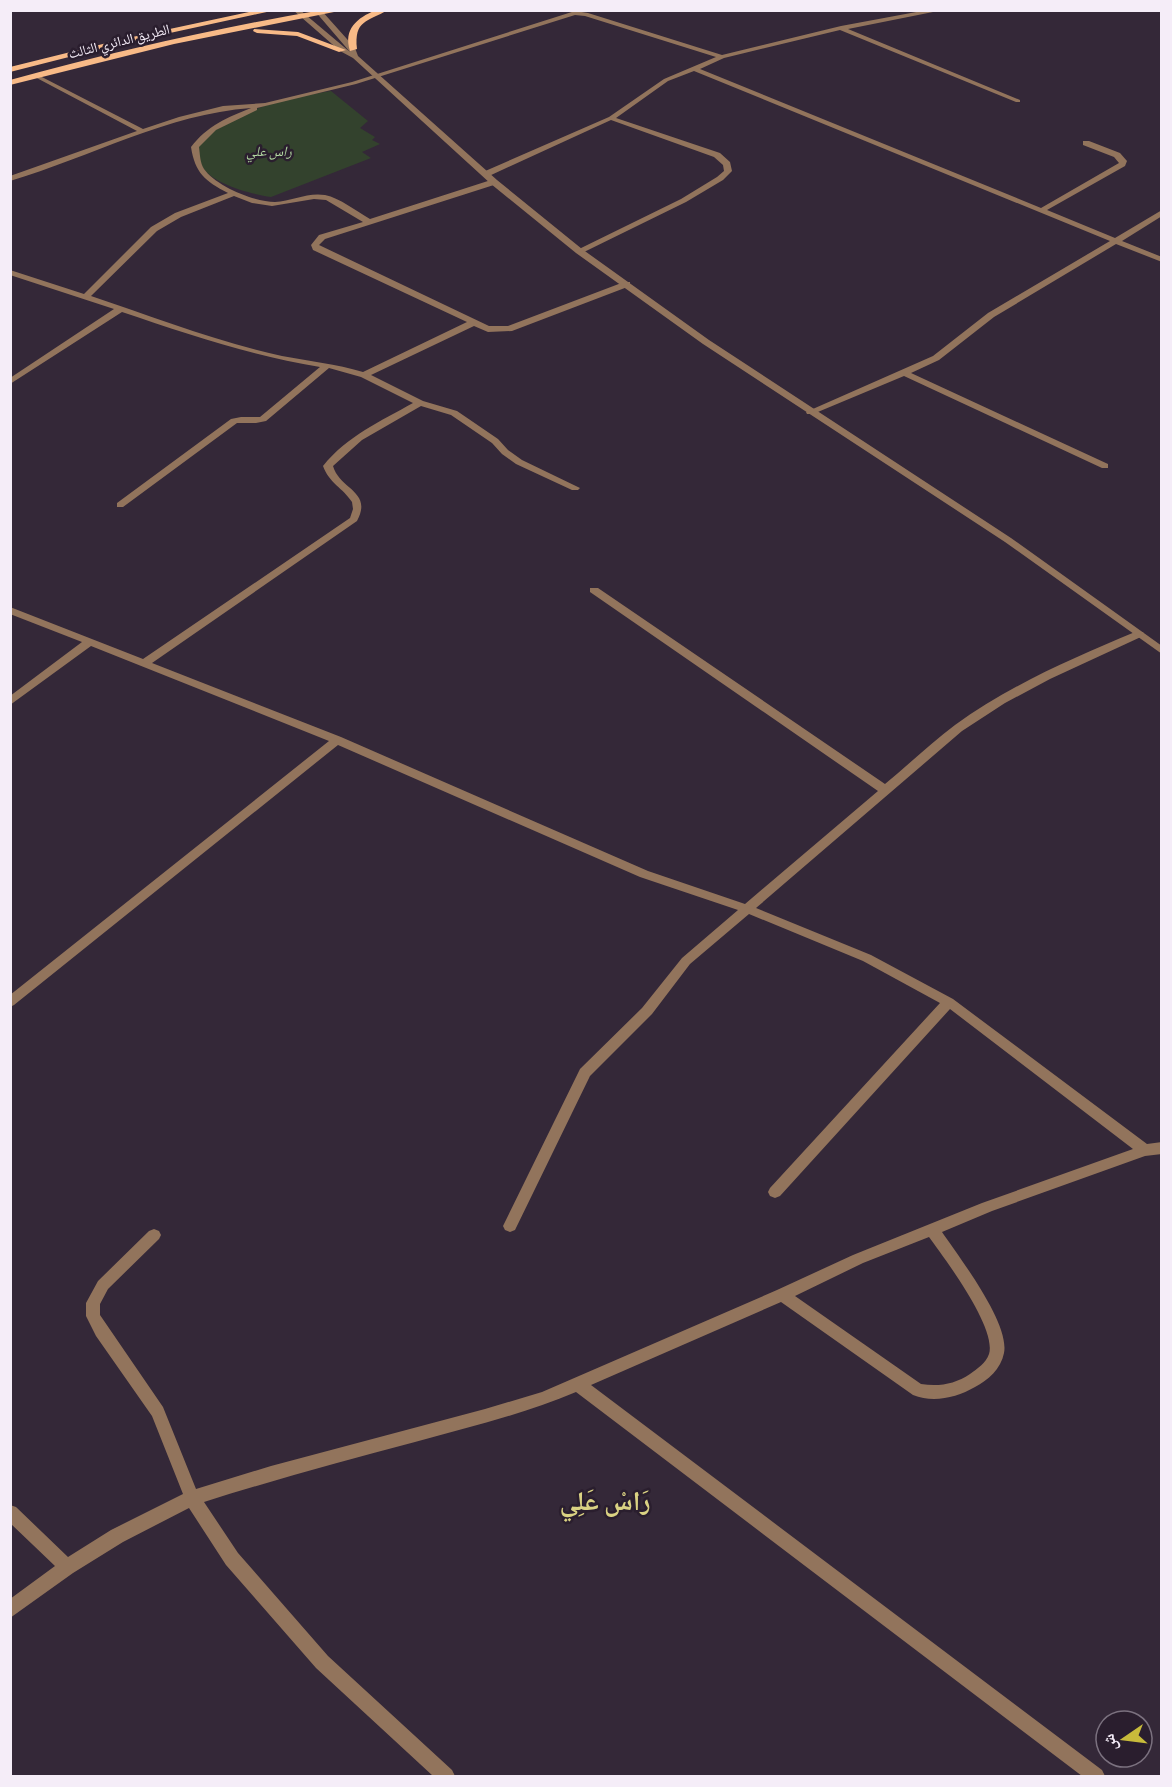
<svg xmlns="http://www.w3.org/2000/svg" width="1172" height="1787" viewBox="0 0 1172 1787" font-family="Literata,'Noto Naskh Arabic',serif">
  <rect width="100%" height="100%" fill="#342838"/>
  <path fill="#33422d" d="M 331,91 L 368,121 L 360,128 L 375,137 L 372,140 L 380,144 L 362,152 L 371,158 L 271,197 C 251,194 211,184 201,165 C 197,160 197,153 196,147 C 228,111 285,98 331,91 Z"/>
  <g fill="none" stroke-linecap="round" stroke-linejoin="round">
    <path fill="#92745c" fill-rule="evenodd" d="M 927,10 L 943,10 L 848,29 L 1020,100 L 1020,102 L 1016,102 L 840,30 L 724,58 L 700,69 L 1041,208 L 1119,163 L 1114,157 L 1083,145 L 1083,141 L 1089,141 L 1120,153 L 1127,161 L 1125,166 L 1047,210 L 1115,238 L 1162,210 L 1162,216 L 1122,241 L 1162,257 L 1162,262 L 1116,244 L 994,317 L 939,360 L 911,373 L 1108,464 L 1108,468 L 1102,468 L 904,376 L 813,414 L 807,414 L 806,412 L 933,356 L 988,313 L 1110,241 L 694,71 L 668,81 L 616,118 L 720,153 L 730,162 L 732,171 L 723,180 L 686,202 L 582,253 L 575,251 L 681,199 L 717,177 L 724,171 L 723,165 L 714,157 L 611,120 L 489,176 L 483,176 L 483,172 L 609,117 L 664,79 L 716,57 L 585,16 L 575,15 L 356,84 L 257,108 L 257,110 L 216,130 L 199,147 C 200,154 200,163 204,169 C 216,186 254,202 275,202 C 292,201 308,192 325,195 C 340,198 356,211 370,219 L 491,180 L 497,180 L 497,184 L 325,239 L 319,245 L 489,326 L 508,326 L 624,282 L 630,282 L 630,286 L 512,331 L 488,332 L 474,326 L 371,375 L 423,401 L 457,411 L 498,439 L 508,450 L 522,460 L 580,488 L 578,490 L 572,490 L 516,464 L 502,454 L 492,443 L 451,415 L 421,406 L 362,440 L 333,466 C 340,490 373,491 357,521 L 152,663 L 341,737 L 648,871 L 745,904 L 878,791 L 590,592 L 590,588 L 598,588 L 885,784 C 908,765 931,743 955,725 C 1010,685 1073,658 1135,632 L 1143,632 L 1144,634 L 1143,636 L 1050,679 L 1005,703 L 962,731 L 756,908 L 871,955 L 953,999 L 1147,1144 L 1162,1142 L 1162,1154 L 1145,1156 L 992,1211 L 942,1232 C 959,1257 1010,1323 1004,1353 C 1001,1369 988,1380 975,1387 C 956,1398 933,1403 913,1395 L 781,1302 L 591,1385 L 1102,1770 L 1105,1776 L 1082,1776 L 576,1392 C 524,1414 469,1427 415,1442 C 344,1461 273,1480 204,1502 L 238,1553 L 328,1656 L 452,1770 L 455,1776 L 433,1776 L 316,1668 L 226,1565 L 189,1508 L 123,1542 L 73,1573 L 10,1618 L 10,1599 L 55,1566 L 10,1523 L 10,1505 L 16,1507 L 68,1557 L 111,1530 L 183,1494 L 152,1416 L 96,1336 L 86,1316 L 86,1303 L 98,1281 L 149,1231 L 154,1229 L 159,1231 L 161,1235 L 159,1239 L 108,1289 L 100,1304 L 100,1315 L 163,1407 L 196,1489 L 271,1466 L 485,1409 L 542,1392 L 777,1290 L 853,1255 L 982,1203 L 1133,1149 L 950,1009 L 780,1196 L 775,1198 L 770,1196 L 768,1192 L 770,1188 L 940,1003 L 863,961 L 749,914 L 690,964 L 652,1014 L 590,1076 L 515,1230 L 510,1232 L 505,1230 L 503,1226 L 580,1069 L 642,1008 L 682,958 L 738,910 L 640,877 L 338,745 L 14,1005 L 10,1007 L 10,995 L 329,741 L 91,646 L 10,705 L 10,696 L 82,642 L 10,614 L 10,607 L 143,659 L 350,518 L 353,509 L 352,502 C 343,488 329,483 323,466 C 347,436 381,421 413,403 L 361,377 L 329,368 L 266,421 L 256,423 L 237,423 L 123,507 L 117,507 L 117,503 L 231,419 L 241,417 L 260,417 L 320,367 C 252,356 187,334 122,312 L 10,384 L 10,378 L 114,309 L 10,275 L 10,270 L 84,294 L 151,227 L 175,213 L 228,193 C 205,181 195,173 191,147 C 207,126 228,117 251,108 C 167,114 91,157 10,181 L 10,176 L 137,131 L 33,76 L 38,75 L 143,129 L 179,117 L 223,106 L 265,103 L 352,82 L 575,11 L 588,13 L 722,55 L 841,26 ZM 234,196 L 252,203 L 272,206 L 314,199 L 326,200 L 363,222 L 319,235 L 311,245 L 313,250 L 467,322 L 363,372 C 336,364 309,361 282,356 C 217,342 154,317 91,296 L 157,231 L 181,217 ZM 929,1237 C 945,1259 997,1328 989,1354 C 986,1363 977,1369 970,1374 C 955,1384 939,1387 921,1384 L 795,1296 L 863,1263 Z"/>
    <path fill="#92745c" fill-rule="evenodd" d="M 293,10 L 300,10 L 350,52 L 314,10 L 321,10 L 355,48 L 358,56 L 497,180 L 582,249 L 709,340 L 1011,538 L 1162,646 L 1162,654 L 1005,542 L 703,344 L 576,253 L 491,184 L 353,58 L 340,51 Z"/>
    <g fill="#f8ba87" fill-rule="evenodd">
      <path d="M 258,10 L 276,10 L 124,43 L 10,72 L 10,67 L 123,39 Z"/>
      <path d="M 322,10 L 344,10 L 174,44 L 10,85 L 10,80 C 113,52 217,28 322,10 Z"/>
      <path d="M 376,10 L 388,10 C 367,22 354,20 357,49 L 350,51 C 343,29 357,18 376,10 Z"/>
      <path d="M 254,29 L 298,32 L 346,50 L 339,52 L 297,36 L 257,33 L 253,31 Z"/>
    </g>
  </g>
  <g text-anchor="middle" stroke-width="5" stroke-linejoin="round" paint-order="stroke">
    <g font-size="14" fill="#f5edf8" stroke="#2a1e2e">
      <text transform="translate(119 41) rotate(-14)" y="5">الطريق الدائري الثالث</text>
    </g>
    <g font-size="14" font-style="italic" fill="#b1d7a0" stroke="#2a1e2e">
      <text x="269" y="156">راس علي</text>
    </g>
    <g font-size="27" font-weight="bold" fill="#dad283" stroke="#2a1e2e">
      <text x="605" y="1510">رَاسْ عَلِي</text>
    </g>
  </g>
  <rect width="1172" height="1787" fill="none" stroke="#f5edf8" stroke-width="24"/>
  <g transform="translate(1124 1739) rotate(256)"><circle r="28" fill="#2a1e2e" stroke="#7b717f" stroke-width="1.5"/>
  <path d="M0-4.5L10 22L0 15L-10 22Z" fill="#c8bb3b"/>
  <text y="-9" font-size="16" font-weight="bold" text-anchor="middle" fill="#f5edf8">ش</text>
  </g>
</svg>
